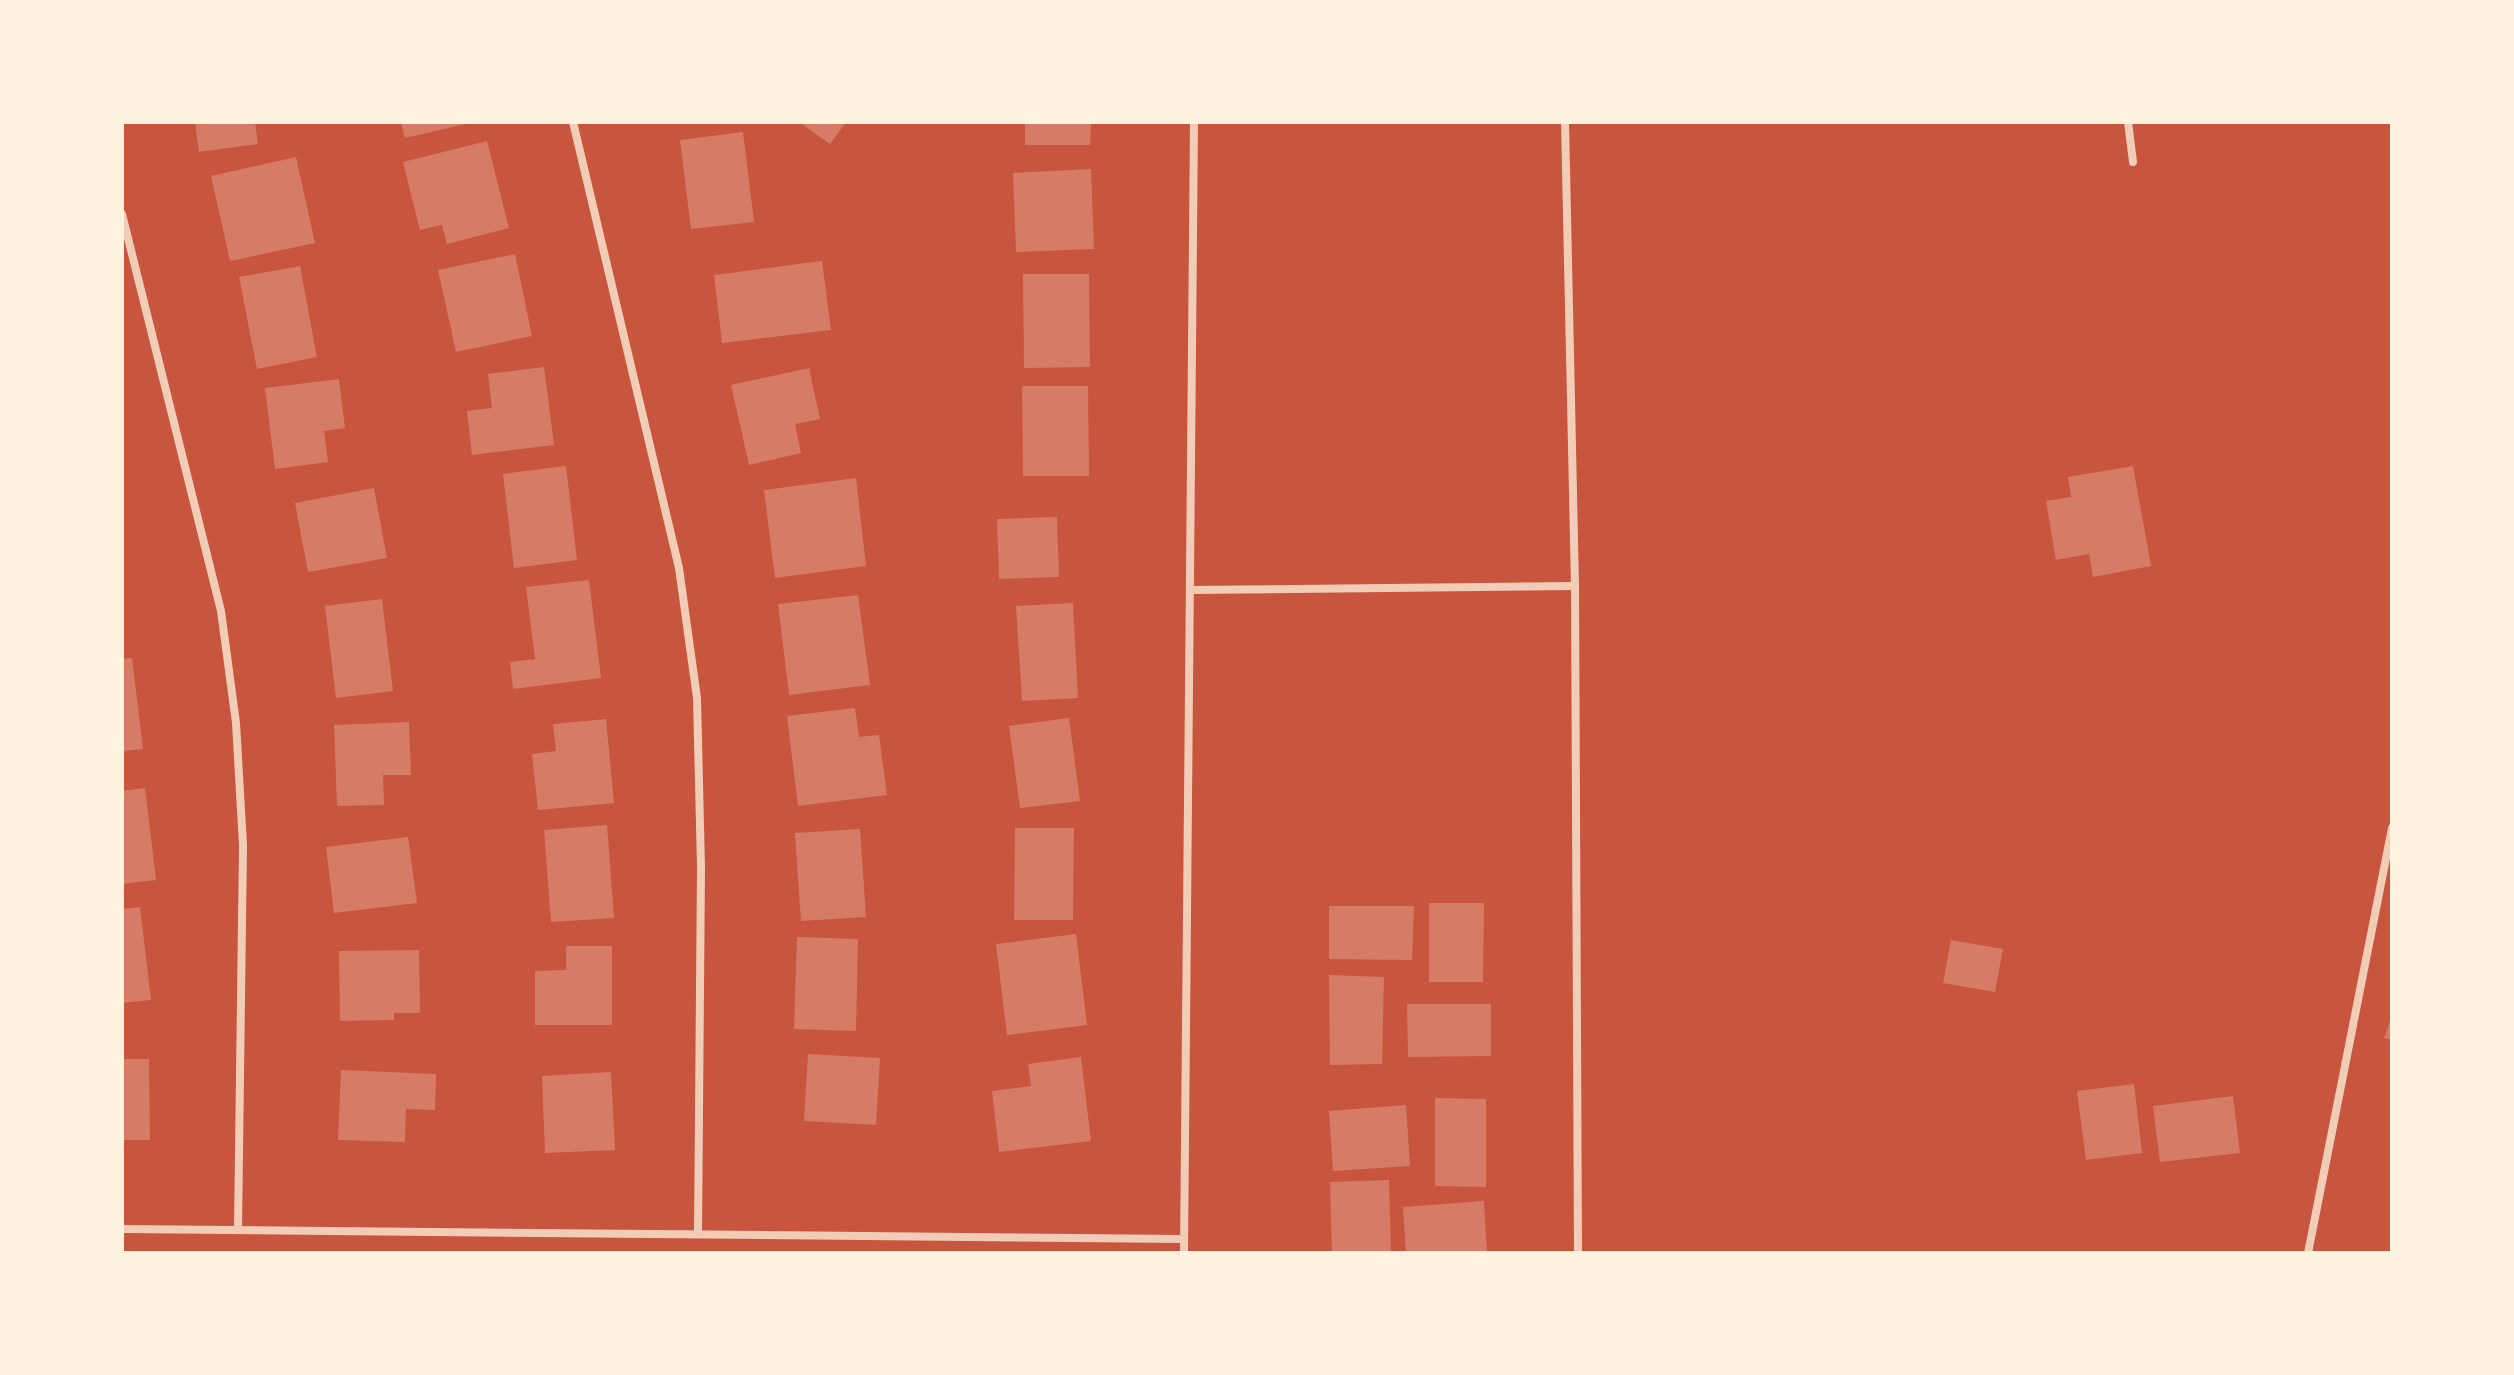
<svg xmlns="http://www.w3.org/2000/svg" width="2514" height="1375" viewBox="0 0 2514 1375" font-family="Arial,sans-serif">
  <rect width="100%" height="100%" fill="#c8553d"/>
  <g fill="#d67c66">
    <path d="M 195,122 L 255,122 L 258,144 L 199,152 Z"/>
    <path d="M 401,122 L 470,122 L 470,123 L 405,138 Z"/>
    <path d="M 799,122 L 846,122 L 830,144 Z"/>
    <path d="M 1025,122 L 1091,122 L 1090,145 L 1025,145 Z"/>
    <path d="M 743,132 L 754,222 L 691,229 L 680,140 Z"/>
    <path d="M 487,141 L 509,228 L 447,244 L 442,225 L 420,230 L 403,162 Z"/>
    <path d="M 296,157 L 315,243 L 230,261 L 211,176 Z"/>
    <path d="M 1091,169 L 1094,249 L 1016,252 L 1013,173 Z"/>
    <path d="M 515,254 L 532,336 L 456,352 L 438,270 Z"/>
    <path d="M 822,261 L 831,330 L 722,343 L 714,275 Z"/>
    <path d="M 300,266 L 317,357 L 257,369 L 239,277 Z"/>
    <path d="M 1023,274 L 1089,274 L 1090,367 L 1024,368 Z"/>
    <path d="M 544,367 L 554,445 L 472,455 L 467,411 L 492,408 L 488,374 Z"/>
    <path d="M 809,368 L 820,419 L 795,424 L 801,453 L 749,465 L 731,385 Z"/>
    <path d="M 339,379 L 345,428 L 324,431 L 328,462 L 275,469 L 265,388 Z"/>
    <path d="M 1022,386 L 1088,386 L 1089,476 L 1023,476 Z"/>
    <path d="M 566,466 L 577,560 L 514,568 L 503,474 Z"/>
    <path d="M 2133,466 L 2151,566 L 2093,577 L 2089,554 L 2056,560 L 2046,501 L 2071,497 L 2068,477 Z"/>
    <path d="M 856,478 L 866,566 L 775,578 L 764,490 Z"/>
    <path d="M 374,488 L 387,558 L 308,572 L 295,503 Z"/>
    <path d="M 1057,517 L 1059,577 L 999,579 L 997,519 Z"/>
    <path d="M 589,580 L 601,678 L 513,689 L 510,662 L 535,659 L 526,587 Z"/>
    <path d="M 858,595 L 870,685 L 789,695 L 778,604 Z"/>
    <path d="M 382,599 L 393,691 L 336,698 L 325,606 Z"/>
    <path d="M 1073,603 L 1078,698 L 1022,701 L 1016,606 Z"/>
    <path d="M 132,658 L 143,749 L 122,751 L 122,659 Z"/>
    <path d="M 855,708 L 859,737 L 879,735 L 887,795 L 798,806 L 787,716 Z"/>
    <path d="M 1069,718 L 1080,801 L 1020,808 L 1009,726 Z"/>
    <path d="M 606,719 L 614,803 L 538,810 L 532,754 L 556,751 L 553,724 Z"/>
    <path d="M 409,722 L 411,775 L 383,775 L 384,805 L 337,806 L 334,725 Z"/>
    <path d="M 145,788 L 156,880 L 122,884 L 122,791 Z"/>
    <path d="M 607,825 L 614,918 L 551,922 L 544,830 Z"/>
    <path d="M 1015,828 L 1074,828 L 1073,920 L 1014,920 Z"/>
    <path d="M 860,829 L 866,917 L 801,921 L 795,833 Z"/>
    <path d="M 408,837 L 417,903 L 334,913 L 326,847 Z"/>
    <path d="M 1429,903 L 1484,903 L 1483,982 L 1429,982 Z"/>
    <path d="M 1329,906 L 1414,906 L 1412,960 L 1329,959 Z"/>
    <path d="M 140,907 L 151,1000 L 122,1003 L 122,909 Z"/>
    <path d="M 1076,934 L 1087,1025 L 1007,1035 L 996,944 Z"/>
    <path d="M 797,937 L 858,939 L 856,1031 L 794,1029 Z"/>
    <path d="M 1951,940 L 2003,949 L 1995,992 L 1943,983 Z"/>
    <path d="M 566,946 L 612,946 L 612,1025 L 535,1025 L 535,971 L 566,970 Z"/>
    <path d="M 419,950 L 420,1013 L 394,1013 L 394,1020 L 340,1021 L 339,951 Z"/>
    <path d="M 1329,975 L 1384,977 L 1382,1064 L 1330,1065 Z"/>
    <path d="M 1407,1004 L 1491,1004 L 1491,1056 L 1408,1057 Z"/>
    <path d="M 2392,1015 L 2392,1040 L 2384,1038 Z"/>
    <path d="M 808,1054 L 880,1058 L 876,1125 L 804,1121 Z"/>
    <path d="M 1081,1057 L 1091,1141 L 999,1152 L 992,1091 L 1031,1086 L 1028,1064 Z"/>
    <path d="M 122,1059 L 149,1059 L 150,1140 L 122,1140 Z"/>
    <path d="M 341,1070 L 436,1074 L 435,1110 L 406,1109 L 405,1142 L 338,1140 Z"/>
    <path d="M 611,1072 L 615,1150 L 545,1153 L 542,1076 Z"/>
    <path d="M 2134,1084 L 2142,1153 L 2086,1160 L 2077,1091 Z"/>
    <path d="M 2233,1096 L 2240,1153 L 2160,1162 L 2153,1106 Z"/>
    <path d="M 1435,1098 L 1486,1099 L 1486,1187 L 1435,1186 Z"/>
    <path d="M 1406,1105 L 1410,1166 L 1333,1171 L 1329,1111 Z"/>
    <path d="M 1389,1180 L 1391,1253 L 1332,1253 L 1330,1182 Z"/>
    <path d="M 1484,1201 L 1487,1253 L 1406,1253 L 1403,1207 Z"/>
  </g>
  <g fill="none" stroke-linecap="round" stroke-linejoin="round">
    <g stroke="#f1ccb7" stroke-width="8">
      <path d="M 573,122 L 679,568 L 697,698 L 701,867 L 698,1234"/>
      <path d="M 1565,122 L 1575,586 L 1578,1253"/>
      <path d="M 2128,122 L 2133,162"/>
      <path d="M 122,214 L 221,611 L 236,723 L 243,845 L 238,1229"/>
      <path d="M 1190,590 L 1575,586"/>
      <path d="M 122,1229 L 1184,1239"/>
      <path d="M 1184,1253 L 1194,122"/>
      <path d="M 2308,1253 L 2392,828"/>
    </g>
  </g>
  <rect width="2514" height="1375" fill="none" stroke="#fff3e0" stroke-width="248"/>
</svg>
